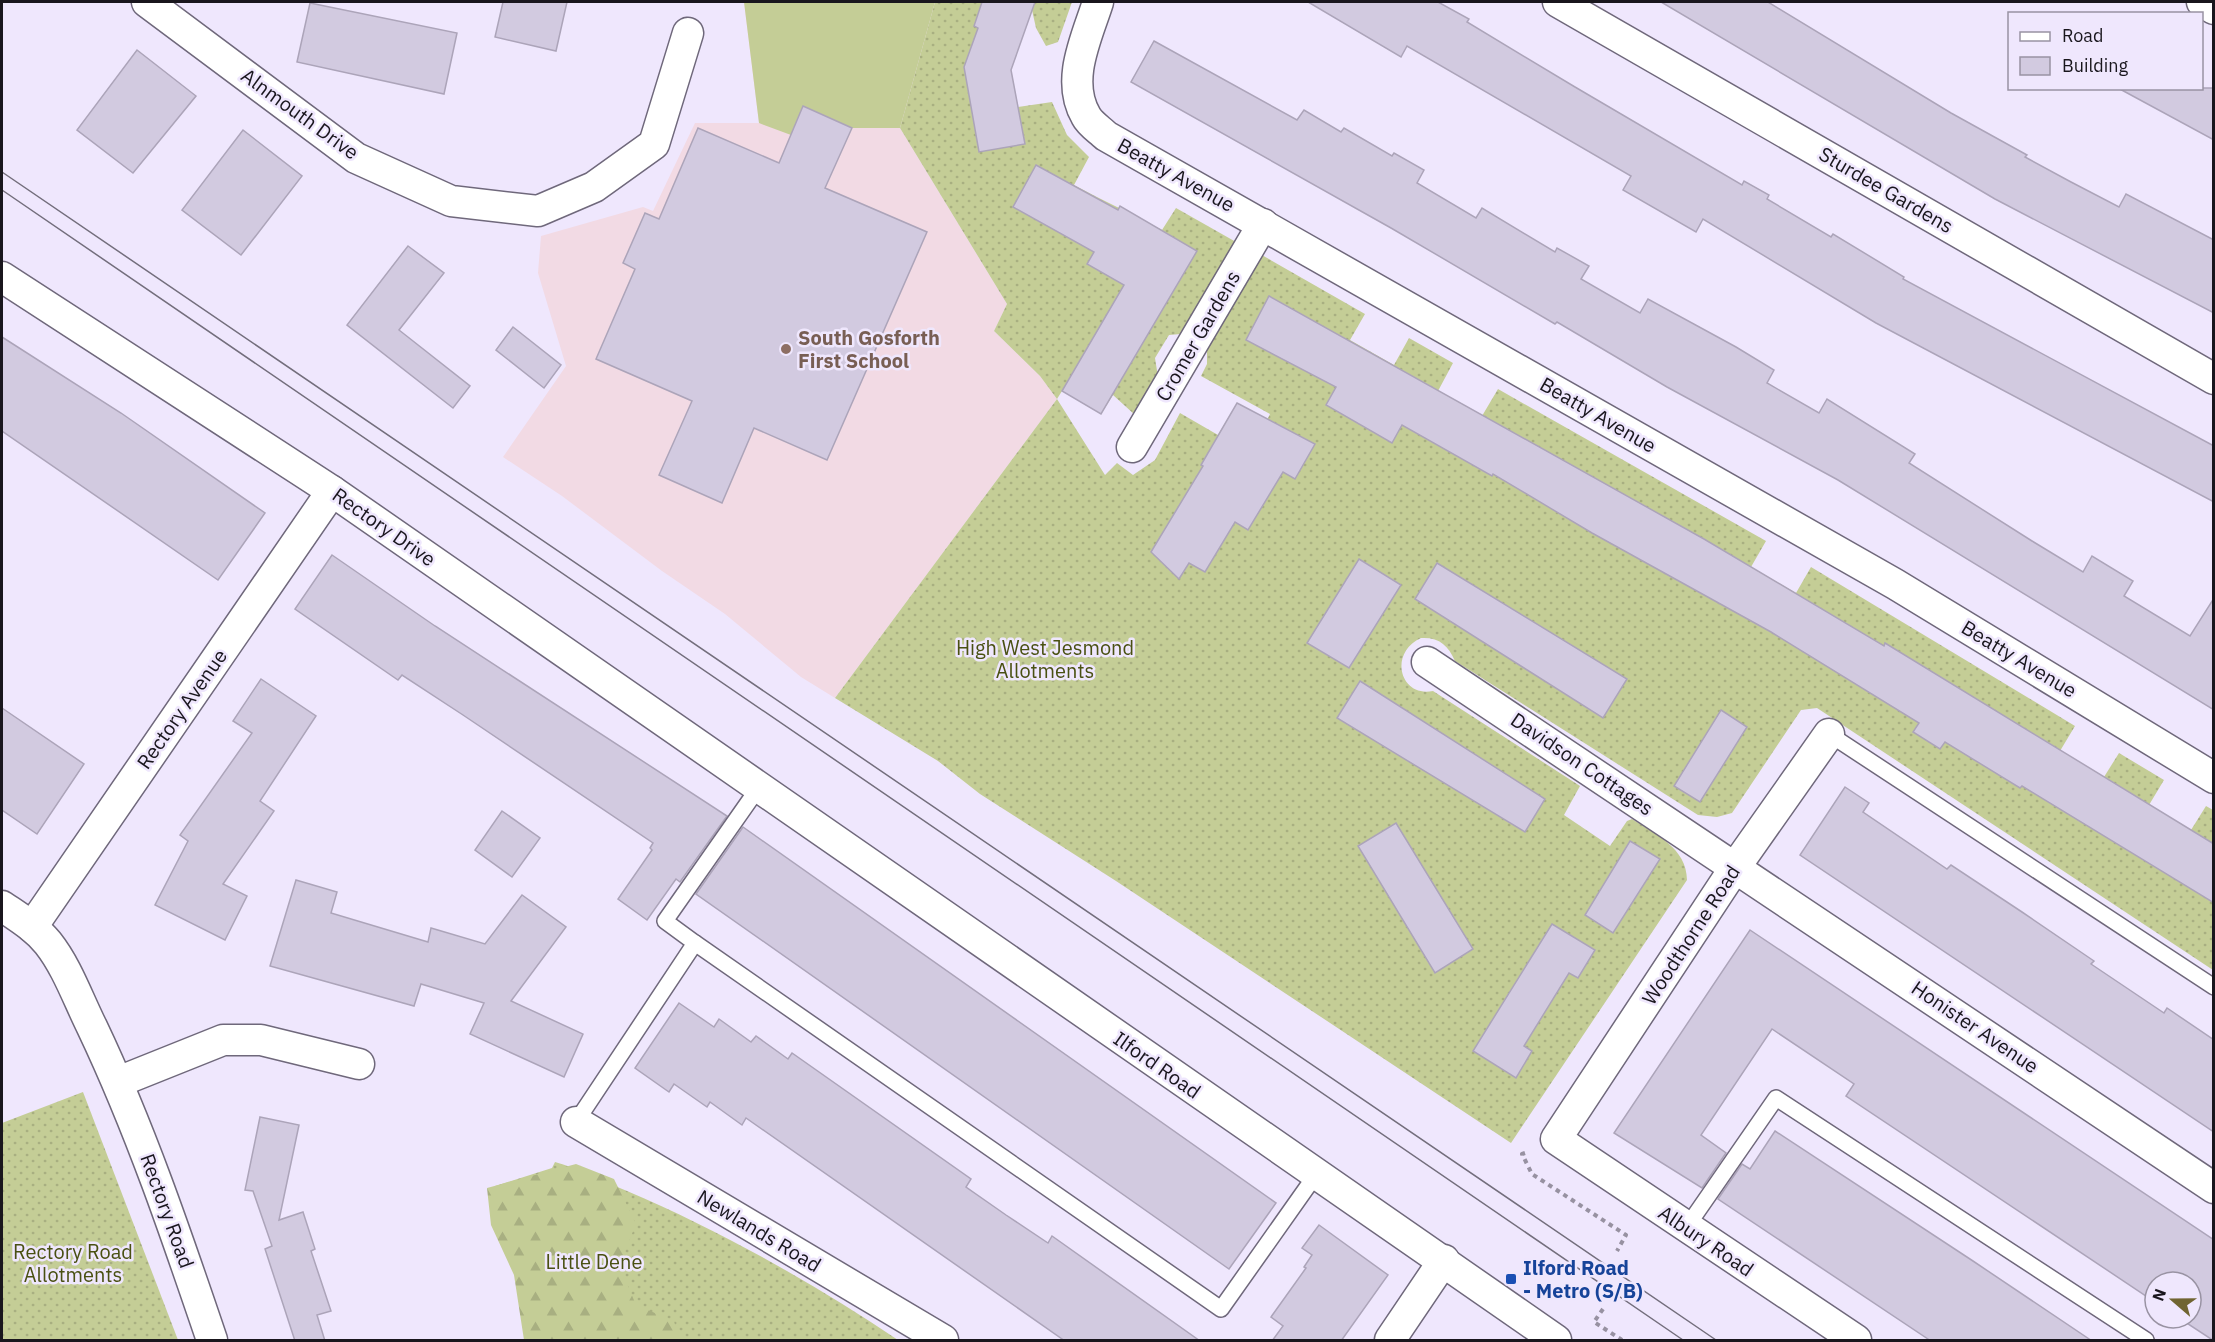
<svg xmlns="http://www.w3.org/2000/svg" width="2215" height="1342" viewBox="0 0 2215 1342" font-family="'IBM Plex Sans',sans-serif">
  <defs>
    <pattern id="grass-dots" width="8" height="8" patternUnits="userSpaceOnUse" patternTransform="scale(1.5)"><rect width="8" height="8" fill="#c4cd96"/><path d="M2 2h.1M6 6h.1" fill="none" stroke="#a8af81" stroke-width="1.8" stroke-linecap="round"/></pattern>
    <pattern id="forest-firs" width="22" height="20" patternUnits="userSpaceOnUse" patternTransform="scale(1.5)"><rect width="22" height="20" fill="#c4cd96"/><path d="M5 1l3.5 6h-7zM16 11l3.5 6h-7z" fill="#a8af81"/></pattern>
  </defs>
  <rect width="100%" height="100%" fill="#efe7fd"/>
  <path fill="#f2dae4" d="M 744,2 L 935,2 L 900,128 L 1007,304 L 994,331 L 1040,376 L 1057,399 L 835,698 L 801,677 L 725,614 L 662,571 L 562,496 L 503,457 L 566,366 L 538,273 L 541,236 L 643,207 L 653,211 L 695,123 L 759,123 Z"/>
  <g fill="url(#grass-dots)">
    <path d="M 935,2 L 1072,2 L 1058,42 L 1046,46 L 1036,28 L 1032,10 L 1010,64 L 1018,107 L 1052,102 L 1067,135 L 1089,157 L 1074,185 C 1103,201 1133,214 1162,230 L 1176,208 L 1236,242 L 1181,334 L 1169,335 L 1155,358 L 1158,377 L 1135,415 L 1113,395 L 1101,414 L 1062,391 L 1057,399 L 1105,475 L 1117,463 L 1133,475 L 1155,460 L 1180,413 L 1218,435 L 1237,403 L 1267,420 L 1270,414 L 1201,376 L 1207,364 L 1207,347 L 1260,254 L 1365,314 L 1350,340 L 1394,365 L 1409,338 L 1453,363 L 1438,391 L 1482,416 L 1498,389 L 1766,541 L 1751,567 L 1796,593 L 1811,567 L 2075,726 L 2060,751 L 2104,777 L 2119,753 L 2164,780 L 2149,805 L 2191,830 L 2206,806 L 2213,810 L 2213,970 L 1817,708 L 1801,710 L 1732,813 L 1717,817 L 1698,815 L 1455,661 C 1448,645 1439,637 1421,638 C 1388,653 1400,698 1433,691 L 1580,786 L 1564,815 L 1610,846 L 1627,821 L 1632,819 C 1655,834 1687,848 1687,880 L 1511,1143 L 1116,881 L 980,794 L 938,761 L 835,698 L 1057,399 L 1040,376 L 994,331 L 1007,304 L 900,128 Z"/>
    <path d="M 83,1092 L 178,1340 L 2,1340 L 2,1123 Z"/>
    <path d="M 555,1162 C 579,1169 603,1181 627,1191 C 721,1231 813,1283 898,1340 L 529,1340 L 495,1186 L 552,1168 Z"/>
  </g>
  <path fill="url(#forest-firs)" d="M 576,1164 L 614,1179 L 636,1224 L 619,1265 L 636,1305 L 674,1321 L 679,1340 L 524,1340 L 514,1275 L 491,1225 L 487,1188 Z"/>
  <path fill="#c4cd96" d="M 744,2 L 935,2 L 900,128 L 852,128 L 804,107 L 791,135 L 759,123 Z"/>
  <g fill="#d2cae0" stroke="#aca4b9" stroke-width="1.5">
    <path d="M 503,2 L 567,2 L 556,51 L 495,37 Z"/>
    <path d="M 982,2 L 1035,2 L 1011,70 L 1025,144 L 979,152 L 964,67 L 978,28 L 974,26 Z"/>
    <path d="M 1308,2 L 1438,2 L 1469,19 L 1467,22 L 1575,87 L 1742,185 L 1744,181 L 1769,195 L 1767,199 L 1831,237 L 1833,234 L 1904,277 L 1903,279 L 2214,446 L 2214,502 L 1876,323 L 1703,219 L 1696,232 L 1623,190 L 1631,176 L 1407,46 L 1401,57 Z"/>
    <path d="M 1661,2 L 1768,2 L 1951,113 L 2027,155 L 2025,157 L 2071,182 L 2119,207 L 2126,194 L 2214,240 L 2214,313 L 1995,199 Z"/>
    <path d="M 310,3 L 457,33 L 444,94 L 297,62 Z"/>
    <path d="M 1154,41 L 1297,120 L 1304,110 L 1341,132 L 1344,128 L 1392,156 L 1394,153 L 1424,170 L 1417,183 L 1476,218 L 1482,208 L 1555,252 L 1557,248 L 1589,266 L 1581,279 L 1640,313 L 1648,299 L 1736,347 L 1774,370 L 1767,383 L 1819,413 L 1827,399 L 1915,454 L 1909,463 L 2032,541 L 2083,572 L 2092,556 L 2133,581 L 2124,596 L 2190,636 L 2214,598 L 2214,710 L 1838,480 L 1667,387 L 1557,322 L 1555,324 L 1391,228 L 1131,82 Z"/>
    <path d="M 137,50 L 196,96 L 133,173 L 77,130 Z"/>
    <path d="M 2118,88 L 2214,88 L 2214,140 Z"/>
    <path d="M 803,106 L 852,128 L 825,188 L 927,232 L 827,460 L 754,428 L 722,503 L 659,475 L 692,401 L 596,359 L 635,269 L 623,263 L 645,213 L 659,219 L 698,128 L 779,163 Z"/>
    <path d="M 243,130 L 302,176 L 241,255 L 182,210 Z"/>
    <path d="M 1036,165 L 1118,210 L 1120,206 L 1197,251 L 1101,414 L 1062,391 L 1124,285 L 1087,264 L 1094,252 L 1013,207 Z"/>
    <path d="M 408,246 L 444,273 L 399,330 L 470,386 L 453,408 L 347,325 Z"/>
    <path d="M 1269,296 L 1704,539 L 1884,646 L 1885,643 L 2214,844 L 2214,903 L 2022,786 L 2020,788 L 1945,742 L 1940,749 L 1913,732 L 1919,723 L 1771,632 L 1592,533 L 1493,474 L 1492,476 L 1402,425 L 1392,443 L 1326,405 L 1336,387 L 1246,340 Z"/>
    <path d="M 513,327 L 561,365 L 544,388 L 496,350 Z"/>
    <path d="M 2,337 L 121,413 L 265,513 L 218,580 L 2,431 Z"/>
    <path d="M 1237,403 L 1315,444 L 1295,479 L 1283,472 L 1248,530 L 1235,522 L 1205,572 L 1189,563 L 1179,579 L 1151,552 L 1203,466 L 1201,465 Z"/>
    <path d="M 332,555 L 435,626 L 727,816 L 680,882 L 676,879 L 647,920 L 618,899 L 652,850 L 650,848 L 653,843 L 463,715 L 402,675 L 398,680 L 295,609 Z"/>
    <path d="M 1359,559 L 1401,585 L 1349,668 L 1307,643 Z"/>
    <path d="M 1437,563 L 1627,679 L 1603,718 L 1415,599 Z"/>
    <path d="M 261,679 L 316,716 L 260,801 L 274,811 L 223,884 L 247,896 L 225,940 L 155,905 L 188,841 L 180,835 L 252,733 L 233,721 Z"/>
    <path d="M 1360,681 L 1545,799 L 1525,832 L 1337,718 Z"/>
    <path d="M 2,708 L 84,764 L 37,834 L 2,810 Z"/>
    <path d="M 1721,710 L 1747,727 L 1700,802 L 1674,786 Z"/>
    <path d="M 1845,787 L 1869,803 L 1863,812 L 1947,869 L 1951,865 L 2022,912 L 2094,961 L 2091,964 L 2164,1013 L 2167,1008 L 2214,1040 L 2214,1132 L 1800,855 Z"/>
    <path d="M 502,811 L 540,838 L 512,877 L 475,850 Z"/>
    <path d="M 1396,823 L 1473,949 L 1435,973 L 1358,846 Z"/>
    <path d="M 743,827 L 1276,1203 L 1229,1269 L 696,894 Z"/>
    <path d="M 1630,841 L 1660,859 L 1613,933 L 1585,915 Z"/>
    <path d="M 296,880 L 337,892 L 331,913 L 428,942 L 431,928 L 485,944 L 522,895 L 566,927 L 511,1001 L 583,1034 L 564,1077 L 470,1034 L 484,1003 L 421,984 L 414,1006 L 270,966 Z"/>
    <path d="M 1552,924 L 1595,950 L 1578,978 L 1569,973 L 1524,1046 L 1532,1051 L 1516,1078 L 1473,1051 Z"/>
    <path d="M 1750,930 L 2214,1240 L 2214,1341 L 2179,1318 L 2191,1318 L 2191,1282 L 2155,1282 L 2155,1302 L 1846,1096 L 1854,1084 L 1772,1029 L 1701,1135 L 1726,1153 L 1702,1188 L 1614,1133 Z"/>
    <path d="M 679,1003 L 714,1027 L 719,1019 L 751,1042 L 756,1036 L 788,1059 L 792,1053 L 971,1179 L 966,1187 L 1006,1215 L 1048,1243 L 1052,1236 L 1200,1341 L 1065,1341 L 746,1118 L 742,1125 L 710,1102 L 707,1107 L 674,1084 L 669,1092 L 635,1068 Z"/>
    <path d="M 260,1117 L 299,1125 L 279,1220 L 303,1212 L 315,1249 L 311,1251 L 331,1311 L 317,1315 L 325,1341 L 295,1341 L 265,1249 L 272,1246 L 253,1191 L 245,1190 Z"/>
    <path d="M 1775,1131 L 1973,1261 L 2092,1341 L 1931,1341 L 1718,1199 L 1742,1164 L 1750,1169 Z"/>
    <path d="M 1319,1225 L 1388,1275 L 1341,1341 L 1272,1341 L 1283,1326 L 1271,1317 L 1306,1268 L 1304,1267 L 1312,1255 L 1302,1248 Z"/>
  </g>
  <g fill="none" stroke-linecap="round" stroke-linejoin="round">
    <defs>
      <g id="lane">
        <path d="M 1829,734 L 2214,987"/>
        <path d="M 695,943 L 1221,1309 L 1315,1176"/>
        <path d="M 576,1122 L 695,943 L 665,921 L 759,787"/>
        <path d="M 1686,1228 L 1776,1098 L 2146,1340"/>
      </g>
      <g id="street">
        <path d="M 147,2 L 356,158 L 451,201 L 538,211 L 594,187 L 654,144 L 688,33"/>
        <path d="M 1098,2 C 1087,37 1065,80 1086,116 C 1090,124 1100,130 1106,136 L 1895,584 L 2214,778"/>
        <path d="M 1558,2 L 2214,379"/>
        <path d="M 2202,2 L 2214,9"/>
        <path d="M 2,277 L 332,491 L 1556,1340"/>
        <path d="M 1132,447 L 1263,224"/>
        <path d="M 1427,662 L 2214,1188"/>
        <path d="M 1829,734 L 1736,866 L 1556,1139 L 1856,1340"/>
        <path d="M 2,906 C 18,917 35,927 48,943 C 67,967 78,999 92,1027 C 140,1128 176,1234 212,1340"/>
        <path d="M 32,927 L 332,491"/>
        <path d="M 118,1082 L 223,1040 L 261,1040 L 359,1064"/>
        <path d="M 576,1122 L 943,1340"/>
        <path d="M 1390,1340 L 1444,1260"/>
      </g>
    </defs>
    <use href="#lane" stroke="#6f687b" stroke-width="18"/>
    <use href="#street" stroke="#6f687b" stroke-width="33"/>
    <g stroke="#9791a1" stroke-width="4" stroke-dasharray="4.5 4.5" stroke-linecap="butt">
      <path d="M 1525,1153 L 1522,1154 L 1532,1174 L 1626,1235 L 1617,1251"/>
      <path d="M 1603,1309 L 1594,1322 L 1622,1340"/>
    </g>
    <use href="#lane" stroke="#fff" stroke-width="15"/>
    <use href="#street" stroke="#fff" stroke-width="30"/>
    <g stroke="#736e7c" stroke-width="1.5">
      <path d="M 2,172 L 1716,1340"/>
      <path d="M 2,190 L 1683,1340"/>
    </g>
  </g>
  <circle fill="#8d6e63" stroke="#efe7fd" stroke-width="2" cx="786" cy="349" r="6"/>
  <rect fill="#1a4fb4" stroke="#efe7fd" stroke-width="2" x="1505" y="1273" width="12" height="12" rx="3"/>
  <g text-anchor="middle" stroke-width="5" stroke-linejoin="round" paint-order="stroke">
    <g font-size="20" fill="#19161d" stroke="#efe7fd">
      <text transform="translate(300 114) rotate(36)" y="7">Alnmouth Drive</text>
      <text transform="translate(1176 175) rotate(29)" y="7">Beatty Avenue</text>
      <text transform="translate(1886 190) rotate(30)" y="7">Sturdee Gardens</text>
      <text transform="translate(1198 336) rotate(-60)" y="7">Cromer Gardens</text>
      <text transform="translate(1598 415) rotate(30)" y="7">Beatty Avenue</text>
      <text transform="translate(384 527) rotate(35)" y="7">Rectory Drive</text>
      <text transform="translate(2019 659) rotate(31)" y="7">Beatty Avenue</text>
      <text transform="translate(182 709) rotate(-55)" y="7">Rectory Avenue</text>
      <text transform="translate(1582 764) rotate(34)" y="7">Davidson Cottages</text>
      <text transform="translate(1691 935) rotate(-57)" y="7">Woodthorne Road</text>
      <text transform="translate(1975 1027) rotate(34)" y="7">Honister Avenue</text>
      <text transform="translate(1157 1065) rotate(35)" y="7">Ilford Road</text>
      <text transform="translate(167 1211) rotate(70)" y="7">Rectory Road</text>
      <text transform="translate(759 1231) rotate(31)" y="7">Newlands Road</text>
      <text transform="translate(1706 1241) rotate(34)" y="7">Albury Road</text>
    </g>
    <g font-size="20" font-weight="bold" fill="#785e54" stroke="#efe7fd" text-anchor="start">
      <text x="798" y="345">South Gosforth<tspan x="798" dy="23">First School</tspan></text>
    </g>
    <g font-size="20" fill="#495012" stroke="#efe7fd">
      <text x="1045" y="655">High West Jesmond<tspan x="1045" dy="23">Allotments</tspan></text>
      <text x="73" y="1259">Rectory Road<tspan x="73" dy="23">Allotments</tspan></text>
      <text x="594" y="1269">Little Dene</text>
    </g>
    <g font-size="20" font-weight="bold" fill="#164399" stroke="#efe7fd" text-anchor="start">
      <text x="1523" y="1275">Ilford Road<tspan x="1523" dy="23">- Metro (S/B)</tspan></text>
    </g>
  </g>
  <rect width="2215" height="1342" fill="none" stroke="#19161d" stroke-width="6"/>
  <rect x="2008" y="12" width="195" height="78" fill="#efe7fd" stroke="#9993a3" stroke-width="1.5"/>
  <rect x="2020" y="32" width="30" height="9" fill="#ffffff" stroke="#9993a3" stroke-width="1.5"/>
  <text x="2062" y="42" font-size="18" fill="#19161d">Road</text>
  <rect x="2020" y="57" width="30" height="18" fill="#d2cae0" stroke="#9993a3" stroke-width="1.5"/>
  <text x="2062" y="72" font-size="18" fill="#19161d">Building</text>
  <g transform="translate(2173 1300) rotate(290)"><circle r="28" fill="#efe7fd" stroke="#9993a3" stroke-width="1.5"/>
  <path d="M0-4.5L10 22L0 15L-10 22Z" fill="#706431"/>
  <text y="-9" font-size="16" font-weight="bold" text-anchor="middle" fill="#19161d">N</text>
  </g>
</svg>
